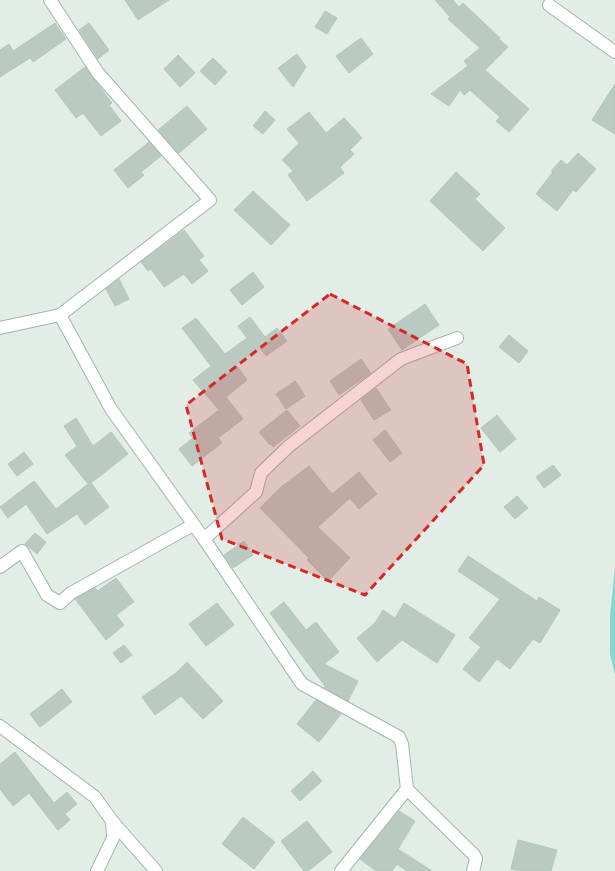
<svg xmlns="http://www.w3.org/2000/svg" width="615" height="871" viewBox="0 0 615 871" font-family="'Space Grotesk',sans-serif">
  <rect width="100%" height="100%" fill="#e2ede6"/>
  <path fill="#87d4d3" d="M 615,567 L 615,675 L 610,654 L 610,616 Z"/>
  <g fill="#bacac1" stroke="#b4c7bc">
    <path d="M 125,0 L 169,0 L 138,20 Z"/>
    <path d="M 435,0 L 453,0 L 459,7 L 463,3 L 500,38 L 499,39 L 508,47 L 485,70 L 529,109 L 509,132 L 496,121 L 500,117 L 470,90 L 464,95 L 460,90 L 449,106 L 431,94 L 468,66 L 464,61 L 480,48 L 448,19 L 450,17 Z"/>
    <path d="M 325,11 L 337,18 L 327,34 L 315,27 Z"/>
    <path d="M 55,23 L 66,39 L 33,62 L 30,58 L 0,77 L 0,50 L 9,44 L 13,51 Z"/>
    <path d="M 89,23 L 109,50 L 98,59 L 79,30 Z"/>
    <path d="M 361,38 L 373,54 L 349,73 L 336,56 Z"/>
    <path d="M 297,54 L 306,67 L 293,87 L 278,68 Z"/>
    <path d="M 178,55 L 195,73 L 180,87 L 164,69 Z"/>
    <path d="M 213,58 L 227,72 L 215,85 L 200,71 Z"/>
    <path d="M 85,67 L 112,103 L 109,105 L 121,121 L 101,136 L 83,113 L 76,118 L 55,90 Z"/>
    <path d="M 615,84 L 615,134 L 592,120 Z"/>
    <path d="M 187,106 L 207,129 L 179,153 L 158,130 Z"/>
    <path d="M 265,111 L 275,120 L 263,134 L 253,126 Z"/>
    <path d="M 309,112 L 326,133 L 344,118 L 362,138 L 350,150 L 354,154 L 340,167 L 344,173 L 307,201 L 288,175 L 293,171 L 282,160 L 299,143 L 287,129 Z"/>
    <path d="M 149,142 L 161,156 L 141,172 L 144,175 L 128,188 L 114,170 Z"/>
    <path d="M 578,153 L 596,169 L 576,192 L 573,190 L 557,211 L 536,194 L 553,172 L 551,171 L 561,160 L 567,165 Z"/>
    <path d="M 456,172 L 480,194 L 475,199 L 505,228 L 483,251 L 430,201 Z"/>
    <path d="M 253,191 L 290,225 L 271,245 L 234,210 Z"/>
    <path d="M 184,230 L 204,256 L 199,260 L 208,271 L 192,284 L 184,274 L 164,287 L 151,269 L 148,271 L 141,262 Z"/>
    <path d="M 253,272 L 264,287 L 242,305 L 230,290 Z"/>
    <path d="M 119,279 L 129,299 L 115,306 L 106,289 Z"/>
    <path d="M 425,304 L 439,325 L 402,350 L 388,329 Z"/>
    <path d="M 250,317 L 265,337 L 277,328 L 287,341 L 266,356 L 260,348 L 236,365 L 247,380 L 226,397 L 243,419 L 218,438 L 222,443 L 192,466 L 179,449 L 193,438 L 189,433 L 219,410 L 193,380 L 211,366 L 182,328 L 196,318 L 225,354 L 247,338 L 238,326 Z"/>
    <path d="M 509,335 L 528,351 L 519,363 L 499,347 Z"/>
    <path d="M 361,359 L 371,373 L 339,395 L 330,381 Z"/>
    <path d="M 295,381 L 305,396 L 286,409 L 276,394 Z"/>
    <path d="M 376,388 L 391,410 L 374,420 L 361,400 Z"/>
    <path d="M 287,410 L 300,426 L 273,447 L 271,444 L 270,445 L 259,432 Z"/>
    <path d="M 497,415 L 516,439 L 500,452 L 481,428 Z"/>
    <path d="M 76,418 L 93,446 L 111,432 L 128,454 L 91,483 L 109,507 L 85,525 L 77,514 L 47,534 L 26,504 L 8,518 L 0,507 L 34,481 L 56,509 L 88,484 L 65,455 L 77,446 L 64,426 Z"/>
    <path d="M 385,430 L 402,453 L 390,462 L 373,440 Z"/>
    <path d="M 24,452 L 33,464 L 17,476 L 8,464 Z"/>
    <path d="M 553,465 L 561,475 L 544,488 L 536,477 Z"/>
    <path d="M 309,466 L 332,494 L 359,472 L 377,494 L 359,509 L 350,498 L 318,527 L 350,558 L 328,581 L 307,560 L 309,558 L 260,508 L 283,485 L 284,485 Z"/>
    <path d="M 517,496 L 528,508 L 515,519 L 504,507 Z"/>
    <path d="M 35,533 L 46,542 L 37,554 L 25,544 Z"/>
    <path d="M 244,541 L 253,555 L 233,568 L 224,555 Z"/>
    <path d="M 468,556 L 537,601 L 539,597 L 560,610 L 540,643 L 533,639 L 510,669 L 497,659 L 479,682 L 463,669 L 481,647 L 469,638 L 500,599 L 458,571 Z"/>
    <path d="M 116,578 L 134,602 L 116,615 L 124,625 L 106,640 L 75,599 L 95,588 L 98,591 Z"/>
    <path d="M 284,602 L 306,630 L 316,622 L 339,652 L 324,664 L 358,681 L 348,701 L 324,687 L 325,686 L 270,613 Z"/>
    <path d="M 217,603 L 234,625 L 206,646 L 189,624 Z"/>
    <path d="M 404,603 L 455,635 L 437,663 L 402,640 L 377,662 L 357,638 L 375,623 L 383,610 L 395,618 Z"/>
    <path d="M 124,645 L 132,655 L 121,663 L 113,653 Z"/>
    <path d="M 187,662 L 223,701 L 203,719 L 181,696 L 155,715 L 142,697 L 176,673 Z"/>
    <path d="M 62,689 L 72,702 L 40,727 L 30,714 Z"/>
    <path d="M 316,700 L 341,714 L 319,742 L 297,724 Z"/>
    <path d="M 15,752 L 54,803 L 67,792 L 77,804 L 65,814 L 70,820 L 58,830 L 29,793 L 13,806 L 0,789 L 0,764 Z"/>
    <path d="M 313,771 L 322,781 L 300,801 L 291,791 Z"/>
    <path d="M 399,811 L 415,821 L 398,849 L 432,871 L 407,871 L 397,864 L 392,871 L 376,871 L 360,859 Z"/>
    <path d="M 243,817 L 275,842 L 254,869 L 222,844 Z"/>
    <path d="M 307,821 L 332,852 L 308,871 L 304,871 L 281,841 Z"/>
    <path d="M 518,840 L 557,850 L 551,871 L 520,871 L 511,869 Z"/>
  </g>
  <g fill="none" stroke-linecap="round" stroke-linejoin="round">
    <defs>
      <g id="street">
        <path d="M 50,0 L 98,73 L 210,200 L 60,315 L 111,409 L 204,539 L 302,684 L 399,737 L 402,744 L 407,789 L 474,855 L 476,859 L 473,871"/>
        <path d="M 549,5 L 615,52"/>
        <path d="M 0,328 L 60,315"/>
        <path d="M 204,539 L 256,492 L 261,473 L 289,446 L 401,359 L 457,338"/>
        <path d="M 0,567 L 22,551 L 47,595 L 60,603 L 71,593 L 193,525"/>
        <path d="M 0,726 L 95,797 L 112,821 L 113,838 L 97,871"/>
        <path d="M 112,821 L 156,871"/>
        <path d="M 341,871 L 407,789"/>
      </g>
    </defs>
    <use href="#street" stroke="#a4b5ac" stroke-width="14"/>
    <use href="#street" stroke="#fff" stroke-width="12"/>
  </g>
  <path fill="#d62828" fill-opacity="0.2" stroke="#d62828" stroke-width="3" stroke-dasharray="8 5" stroke-linejoin="round" d="M 330,294 L 467,364 L 484,465 L 365,595 L 222,539 L 186,405 Z"/>
</svg>
